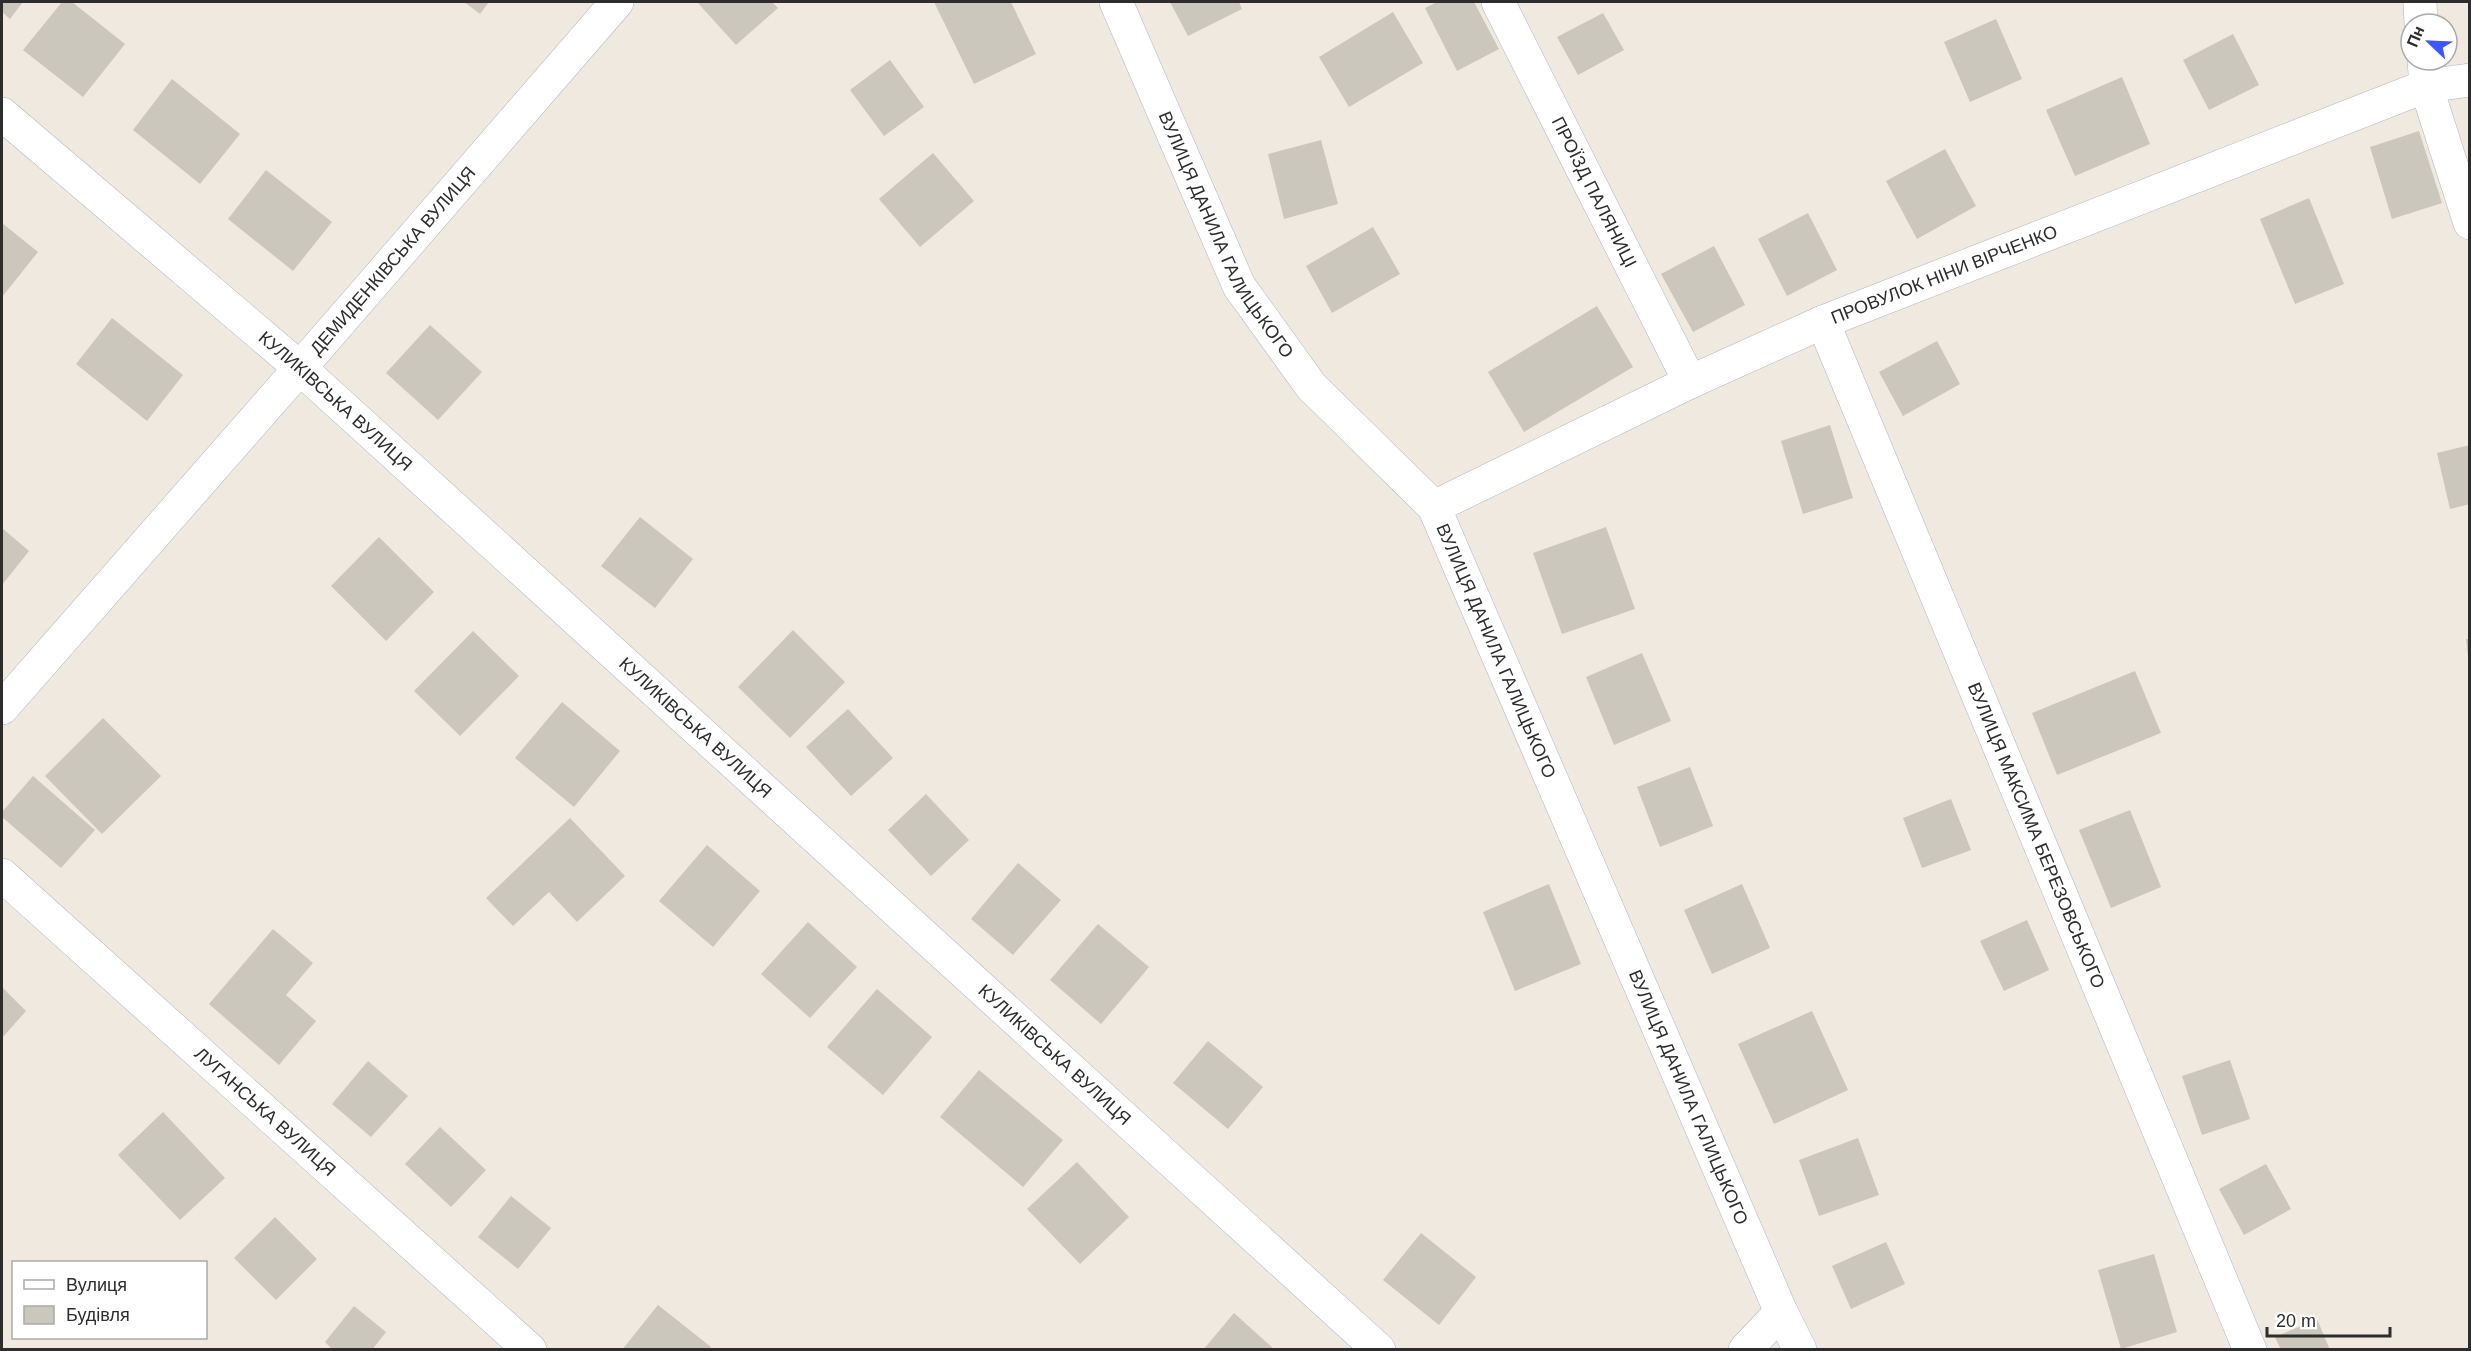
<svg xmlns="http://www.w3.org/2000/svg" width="2471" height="1351" viewBox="0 0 2471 1351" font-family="Arial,sans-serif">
  <rect width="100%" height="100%" fill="#f0e9df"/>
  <g fill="#cbc7bd">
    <path d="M 2,2 L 23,2 L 10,19 L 2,12 Z"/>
    <path d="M 62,2 L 72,2 L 125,44 L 83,97 L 23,50 Z"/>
    <path d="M 464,2 L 489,2 L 480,14 Z"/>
    <path d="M 697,2 L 772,2 L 778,8 L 736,45 Z"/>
    <path d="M 934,2 L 1011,2 L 1036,54 L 974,84 Z"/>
    <path d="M 1170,2 L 1239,2 L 1242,9 L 1188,36 Z"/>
    <path d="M 1437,2 L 1474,2 L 1499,49 L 1457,71 L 1425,8 Z"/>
    <path d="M 1393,12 L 1423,63 L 1349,107 L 1319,57 Z"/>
    <path d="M 1603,13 L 1624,50 L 1578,75 L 1557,37 Z"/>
    <path d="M 1996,19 L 2022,79 L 1970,102 L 1944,42 Z"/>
    <path d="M 2233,34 L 2259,85 L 2209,110 L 2183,60 Z"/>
    <path d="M 890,60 L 924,107 L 884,136 L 850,90 Z"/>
    <path d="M 2122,77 L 2150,144 L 2075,176 L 2046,110 Z"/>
    <path d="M 172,79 L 240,134 L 200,184 L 133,130 Z"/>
    <path d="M 2419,131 L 2442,203 L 2392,219 L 2370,147 Z"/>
    <path d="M 1321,140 L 1338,204 L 1284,219 L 1268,154 Z"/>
    <path d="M 1945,149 L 1976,206 L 1917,239 L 1886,181 Z"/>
    <path d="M 933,153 L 974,201 L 920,247 L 879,199 Z"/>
    <path d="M 266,170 L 332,222 L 293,271 L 228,219 Z"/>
    <path d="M 2309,198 L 2344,284 L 2295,304 L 2260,219 Z"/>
    <path d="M 1808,213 L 1837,270 L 1787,296 L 1758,239 Z"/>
    <path d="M 2,223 L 38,252 L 2,297 Z"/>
    <path d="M 1373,227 L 1400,274 L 1332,313 L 1306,266 Z"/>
    <path d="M 1714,246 L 1745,305 L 1693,332 L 1661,274 Z"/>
    <path d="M 1597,306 L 1633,367 L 1524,432 L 1488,372 Z"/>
    <path d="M 112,318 L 183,375 L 147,421 L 76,364 Z"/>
    <path d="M 430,325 L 482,372 L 438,420 L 386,373 Z"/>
    <path d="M 1937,341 L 1960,384 L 1903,416 L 1879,372 Z"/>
    <path d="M 1830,425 L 1853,498 L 1803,514 L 1781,441 Z"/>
    <path d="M 2470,445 L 2470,504 L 2450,509 L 2437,453 Z"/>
    <path d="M 640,517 L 693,559 L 655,608 L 601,566 Z"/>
    <path d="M 1606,527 L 1635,609 L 1562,634 L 1533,553 Z"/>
    <path d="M 2,528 L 29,551 L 2,585 Z"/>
    <path d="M 379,537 L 434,592 L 386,641 L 331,586 Z"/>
    <path d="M 793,630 L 845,682 L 790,738 L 738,687 Z"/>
    <path d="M 473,631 L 519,676 L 460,736 L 414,691 Z"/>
    <path d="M 2466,639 L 2470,639 L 2470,657 L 2468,657 Z"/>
    <path d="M 1642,653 L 1671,721 L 1614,745 L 1586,677 Z"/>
    <path d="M 2135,671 L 2161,733 L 2057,775 L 2032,713 Z"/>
    <path d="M 562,702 L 620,751 L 574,807 L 515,758 Z"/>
    <path d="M 848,709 L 893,758 L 851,796 L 806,747 Z"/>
    <path d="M 103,718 L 161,776 L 102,834 L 45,776 Z"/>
    <path d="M 1690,767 L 1713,826 L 1660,847 L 1637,787 Z"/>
    <path d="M 33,776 L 95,830 L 61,868 L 2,817 L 2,812 Z"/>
    <path d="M 926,794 L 969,840 L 931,876 L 888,830 Z"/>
    <path d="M 1951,799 L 1971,850 L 1922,868 L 1903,818 Z"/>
    <path d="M 2130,810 L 2161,887 L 2111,908 L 2079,830 Z"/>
    <path d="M 570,818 L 625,876 L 577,922 L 549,892 L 513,926 L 486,898 Z"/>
    <path d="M 707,845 L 760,891 L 713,947 L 659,901 Z"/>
    <path d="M 1018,863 L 1061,900 L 1013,955 L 971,919 Z"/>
    <path d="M 1549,884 L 1581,964 L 1515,991 L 1483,912 Z"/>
    <path d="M 1742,884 L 1770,948 L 1712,974 L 1684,910 Z"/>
    <path d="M 2027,920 L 2049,970 L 2004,991 L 1980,941 Z"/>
    <path d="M 808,922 L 857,967 L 810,1018 L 761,974 Z"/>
    <path d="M 1098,924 L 1149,967 L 1101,1024 L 1050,980 Z"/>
    <path d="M 273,929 L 313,963 L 286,995 L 316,1021 L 279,1065 L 209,1004 Z"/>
    <path d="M 2,987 L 26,1011 L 2,1038 Z"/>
    <path d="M 877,989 L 932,1037 L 883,1095 L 827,1047 Z"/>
    <path d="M 1812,1011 L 1848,1090 L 1774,1124 L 1738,1044 Z"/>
    <path d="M 1208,1041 L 1263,1087 L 1228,1129 L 1173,1083 Z"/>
    <path d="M 2230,1060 L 2250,1119 L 2202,1135 L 2182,1076 Z"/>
    <path d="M 368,1061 L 408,1096 L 371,1137 L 332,1104 Z"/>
    <path d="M 979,1070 L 1063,1140 L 1023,1187 L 940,1117 Z"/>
    <path d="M 163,1112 L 225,1178 L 180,1220 L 118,1155 Z"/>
    <path d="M 440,1127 L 486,1170 L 451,1207 L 405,1164 Z"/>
    <path d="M 1858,1138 L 1879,1195 L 1819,1216 L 1799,1160 Z"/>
    <path d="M 1077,1162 L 1129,1217 L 1080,1264 L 1027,1209 Z"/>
    <path d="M 2266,1164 L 2291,1209 L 2244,1235 L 2219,1189 Z"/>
    <path d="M 511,1196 L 551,1228 L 518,1269 L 478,1237 Z"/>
    <path d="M 275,1217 L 317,1259 L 276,1300 L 234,1258 Z"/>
    <path d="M 1421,1233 L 1476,1277 L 1439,1325 L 1383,1280 Z"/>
    <path d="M 1886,1242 L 1905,1284 L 1851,1309 L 1832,1266 Z"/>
    <path d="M 2154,1254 L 2177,1332 L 2121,1349 L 2098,1270 Z"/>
    <path d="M 658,1305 L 711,1347 L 709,1350 L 622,1350 Z"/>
    <path d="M 354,1306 L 386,1332 L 372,1350 L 333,1350 L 325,1342 Z"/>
    <path d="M 1234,1313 L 1275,1350 L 1203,1350 Z"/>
    <path d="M 2317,1319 L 2330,1350 L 2281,1350 L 2275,1337 Z"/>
  </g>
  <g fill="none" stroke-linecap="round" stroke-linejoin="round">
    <defs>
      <g id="minor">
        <path id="s1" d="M 1116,2 L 1239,286 L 1311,386 L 1434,507 L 1781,1312 L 1800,1350"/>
        <path id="s2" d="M 1498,2 L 1690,382"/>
        <path d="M 2420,2 L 2421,24"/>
        <path d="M 2424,60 L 2426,86 L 2470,223"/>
        <path id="s3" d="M 2,114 L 300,368 L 1379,1350"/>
        <path id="s4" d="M 1823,322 L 2250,1350"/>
        <path id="s5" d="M 1434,507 L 1690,382 L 1823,322 L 2426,86 L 2470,80"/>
        <path id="s6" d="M 2,708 L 300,368 L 617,2"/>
        <path id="s7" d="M 2,875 L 530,1350"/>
        <path d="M 1745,1350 L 1781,1312"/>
      </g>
    </defs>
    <use href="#minor" stroke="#b3b5c2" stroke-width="34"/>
    <use href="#minor" stroke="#fff" stroke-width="33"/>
  </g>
  <g text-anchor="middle" stroke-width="6" stroke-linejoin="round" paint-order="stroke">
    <g font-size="18" fill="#2d2d2d" stroke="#fff">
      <text dy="6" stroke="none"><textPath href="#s2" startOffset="213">ПРОЇЗД ПАЛЯНИЦІ</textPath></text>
      <text dy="6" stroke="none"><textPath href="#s1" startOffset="258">ВУЛИЦЯ ДАНИЛА ГАЛИЦЬКОГО</textPath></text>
      <text dy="6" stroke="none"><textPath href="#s6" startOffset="594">ДЕМИДЕНКІВСЬКА ВУЛИЦЯ</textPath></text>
      <text dy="6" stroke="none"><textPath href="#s5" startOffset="561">ПРОВУЛОК НІНИ ВІРЧЕНКО</textPath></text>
      <text dy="6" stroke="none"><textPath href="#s3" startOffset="440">КУЛИКІВСЬКА ВУЛИЦЯ</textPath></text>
      <text dy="6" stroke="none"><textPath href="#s1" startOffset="762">ВУЛИЦЯ ДАНИЛА ГАЛИЦЬКОГО</textPath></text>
      <text dy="6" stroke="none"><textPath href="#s3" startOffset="926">КУЛИКІВСЬКА ВУЛИЦЯ</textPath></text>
      <text dy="6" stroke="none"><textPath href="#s4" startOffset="556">ВУЛИЦЯ МАКСИМА БЕРЕЗОВСЬКОГО</textPath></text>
      <text dy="6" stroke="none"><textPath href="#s3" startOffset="1412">КУЛИКІВСЬКА ВУЛИЦЯ</textPath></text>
      <text dy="6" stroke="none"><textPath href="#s1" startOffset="1248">ВУЛИЦЯ ДАНИЛА ГАЛИЦЬКОГО</textPath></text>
      <text dy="6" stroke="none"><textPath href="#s7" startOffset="354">ЛУГАНСЬКА ВУЛИЦЯ</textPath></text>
    </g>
  </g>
  <rect width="2471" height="1351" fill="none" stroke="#2d2d2d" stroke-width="6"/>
  <rect x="12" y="1261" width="195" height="78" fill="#ffffff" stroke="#ababab" stroke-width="1.5"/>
  <rect x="24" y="1280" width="30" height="9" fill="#ffffff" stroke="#ababab" stroke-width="1.5"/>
  <text x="66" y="1291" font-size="18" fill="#2d2d2d">Вулиця</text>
  <rect x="24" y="1306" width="30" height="18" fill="#cbc7bd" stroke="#ababab" stroke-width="1.5"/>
  <text x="66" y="1321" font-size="18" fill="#2d2d2d">Будівля</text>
  <g transform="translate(2429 42) rotate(293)"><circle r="28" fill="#ffffff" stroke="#ababab" stroke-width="1.5"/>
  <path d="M0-4.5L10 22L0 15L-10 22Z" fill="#3d56ff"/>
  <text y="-9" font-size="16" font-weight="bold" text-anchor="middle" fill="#2d2d2d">Пн</text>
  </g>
  <path d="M2267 1327v9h123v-9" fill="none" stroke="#2d2d2d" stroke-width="3"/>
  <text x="2276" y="1327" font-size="18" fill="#2d2d2d" stroke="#ffffff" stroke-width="4.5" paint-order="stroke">20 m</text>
</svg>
